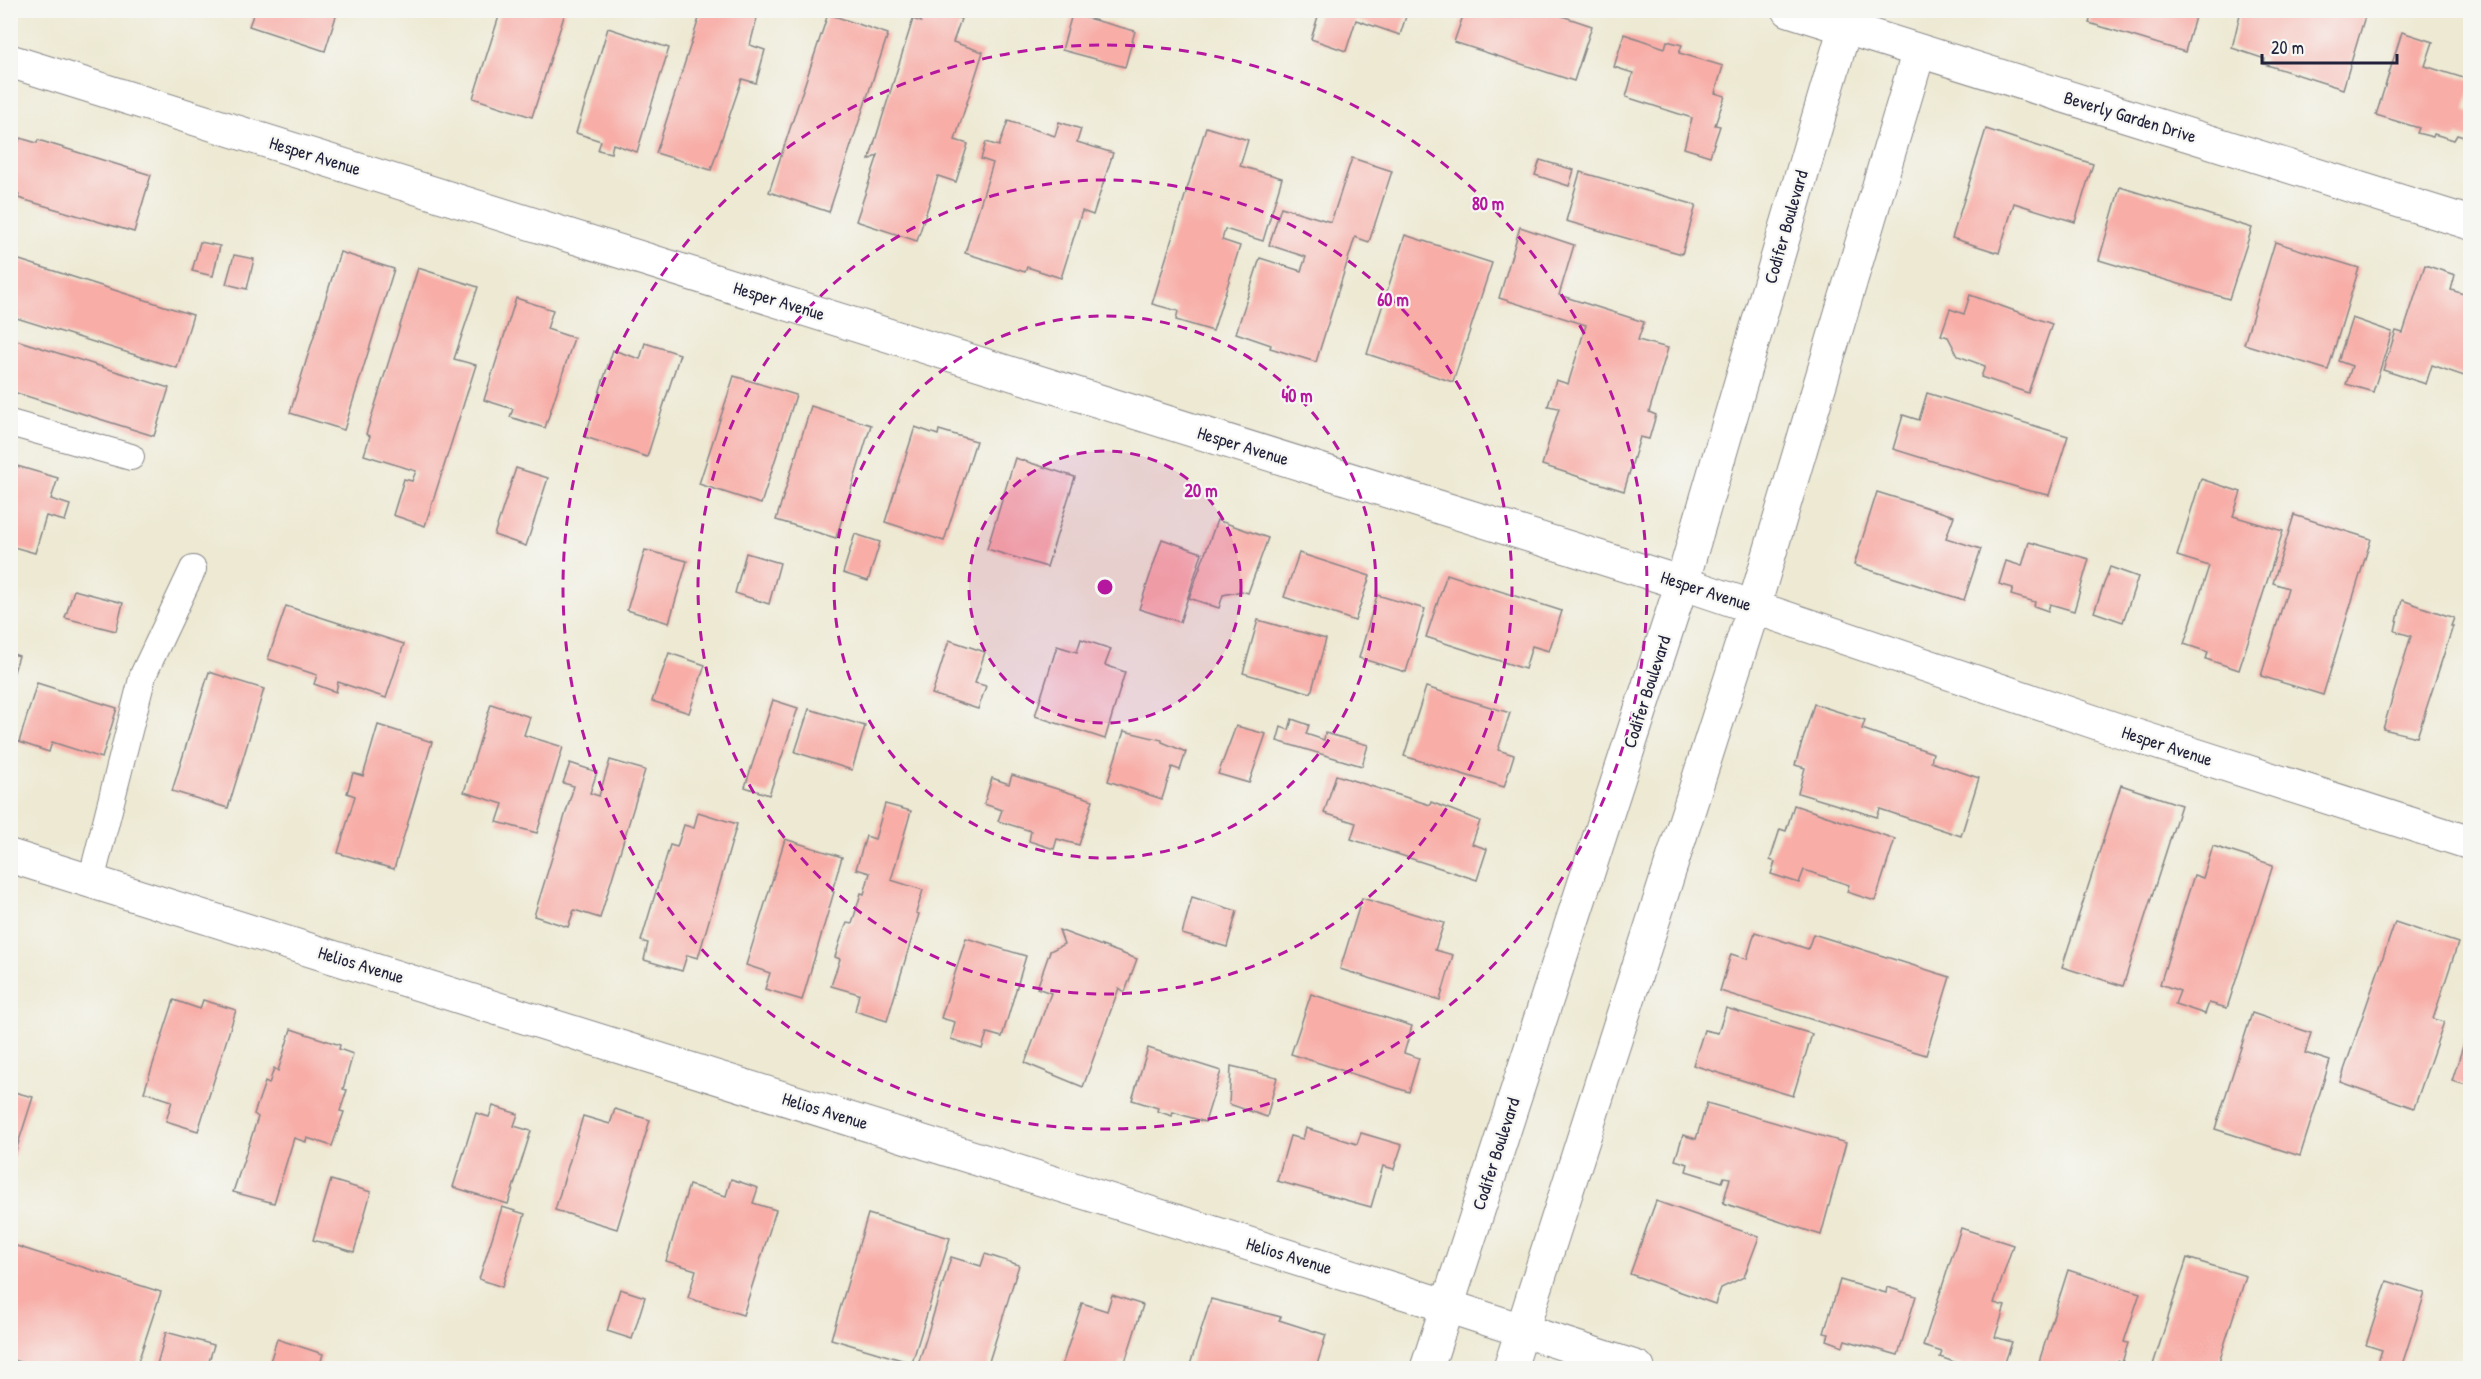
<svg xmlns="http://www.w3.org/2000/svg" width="2481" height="1379" viewBox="0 0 2481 1379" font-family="'Patrick Hand',sans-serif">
  <rect width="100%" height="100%" fill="#f6f6f2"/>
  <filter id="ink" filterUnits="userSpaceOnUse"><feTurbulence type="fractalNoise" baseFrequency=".0167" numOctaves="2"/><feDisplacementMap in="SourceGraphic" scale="12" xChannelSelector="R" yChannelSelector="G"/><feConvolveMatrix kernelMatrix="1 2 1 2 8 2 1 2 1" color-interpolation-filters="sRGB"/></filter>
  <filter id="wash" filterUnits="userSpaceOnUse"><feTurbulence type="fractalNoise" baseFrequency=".008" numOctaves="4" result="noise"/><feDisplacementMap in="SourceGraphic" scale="24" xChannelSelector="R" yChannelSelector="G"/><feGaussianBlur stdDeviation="1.35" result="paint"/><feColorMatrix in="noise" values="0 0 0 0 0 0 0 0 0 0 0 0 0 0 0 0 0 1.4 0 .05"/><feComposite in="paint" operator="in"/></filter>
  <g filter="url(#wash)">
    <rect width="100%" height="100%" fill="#ede9d3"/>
    <g id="blocks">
      <g fill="#f8ada7">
        <path d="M 175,10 L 202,10 L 200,18 Z"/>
        <path d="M 255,10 L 338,10 L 325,51 L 249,26 Z"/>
        <path d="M 430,10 L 460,10 L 457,20 Z"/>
        <path d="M 501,10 L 566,10 L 532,117 L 473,98 Z"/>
        <path d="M 704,10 L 759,10 L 750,45 L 765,50 L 756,83 L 742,79 L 711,170 L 656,153 L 701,12 Z"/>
        <path d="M 925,10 L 936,10 L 961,19 L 953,42 L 983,52 L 955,140 L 968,144 L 956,182 L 938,176 L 917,241 L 856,221 L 878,155 L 869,160 L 913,19 L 921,22 Z"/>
        <path d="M 1320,10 L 1408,10 L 1400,35 L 1356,20 L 1346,51 L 1311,39 Z"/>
        <path d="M 1465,10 L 1544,10 L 1592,26 L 1574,81 L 1454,42 Z"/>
        <path d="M 2093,10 L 2197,10 L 2185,52 L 2089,23 Z"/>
        <path d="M 2241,10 L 2358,10 L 2366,13 L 2343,89 L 2264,64 L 2265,59 L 2232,48 Z"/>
        <path d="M 828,14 L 888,34 L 829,212 L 769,192 Z"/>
        <path d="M 1072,14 L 1135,31 L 1125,67 L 1062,50 Z"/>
        <path d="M 608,28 L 669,48 L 637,152 L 613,144 L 611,153 L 598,150 L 601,141 L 576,133 Z"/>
        <path d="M 2402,32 L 2433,42 L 2425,66 L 2470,80 L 2470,90 L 2465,110 L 2470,112 L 2470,139 L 2457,135 L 2454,140 L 2434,134 L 2433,137 L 2417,133 L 2419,128 L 2376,115 Z"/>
        <path d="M 1624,34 L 1665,48 L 1667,41 L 1682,45 L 1679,53 L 1723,66 L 1715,93 L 1725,96 L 1715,125 L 1720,126 L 1710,156 L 1684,148 L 1692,118 L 1626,97 L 1633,73 L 1614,67 Z"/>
        <path d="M 1008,121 L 1055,136 L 1059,122 L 1081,129 L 1077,142 L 1113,153 L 1093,215 L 1082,211 L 1061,278 L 1027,267 L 1025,272 L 965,253 L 993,163 L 981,159 L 986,142 L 999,146 Z"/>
        <path d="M 1206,127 L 1248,140 L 1240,166 L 1282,178 L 1263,241 L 1225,229 L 1222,240 L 1240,246 L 1213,331 L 1176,320 L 1178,311 L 1152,304 Z"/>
        <path d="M 1986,129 L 2093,164 L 2075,222 L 2014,203 L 1999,253 L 1952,238 Z"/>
        <path d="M 20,138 L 37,143 L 38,140 L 151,175 L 134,232 L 18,198 L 19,194 L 10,191 L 10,169 Z"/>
        <path d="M 1352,158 L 1392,171 L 1369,242 L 1355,237 L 1316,362 L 1270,348 L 1271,345 L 1236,333 L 1260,258 L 1301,271 L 1306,257 L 1269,245 L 1281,207 L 1331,222 Z"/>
        <path d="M 1540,160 L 1574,170 L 1569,186 L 1535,175 Z"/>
        <path d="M 1580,172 L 1696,205 L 1682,254 L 1566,221 Z"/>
        <path d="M 2120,187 L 2252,228 L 2229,299 L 2099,260 Z"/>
        <path d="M 1520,227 L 1574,245 L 1559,295 L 1644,322 L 1638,340 L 1668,348 L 1649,412 L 1656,415 L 1649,439 L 1640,437 L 1624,491 L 1542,465 L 1559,408 L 1548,406 L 1556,380 L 1568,384 L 1586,325 L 1499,298 Z"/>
        <path d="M 1405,235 L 1492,263 L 1453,382 L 1367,354 Z"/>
        <path d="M 200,242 L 220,246 L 213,276 L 192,271 Z"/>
        <path d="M 2275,242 L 2359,268 L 2328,370 L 2244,344 Z"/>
        <path d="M 340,252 L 394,269 L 344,430 L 290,413 Z"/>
        <path d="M 234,255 L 254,259 L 247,289 L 226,284 Z"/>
        <path d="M 10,257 L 193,315 L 177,368 L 10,316 Z"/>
        <path d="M 2425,265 L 2455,275 L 2451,290 L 2470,296 L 2470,378 L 2432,365 L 2426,384 L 2383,370 L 2396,331 L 2403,333 Z"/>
        <path d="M 418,268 L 478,287 L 454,359 L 476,365 L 425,526 L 393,515 L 404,479 L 412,481 L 416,471 L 364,455 L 370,436 L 366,434 Z"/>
        <path d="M 1970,295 L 2052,324 L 2028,393 L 1981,377 L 1985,366 L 1958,356 L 1948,337 L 1941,335 L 1950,309 L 1964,314 Z"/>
        <path d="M 516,298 L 553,310 L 547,329 L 574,338 L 545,428 L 510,417 L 513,409 L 484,400 Z"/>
        <path d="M 2352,318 L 2392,332 L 2373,392 L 2346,384 L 2352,366 L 2338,361 Z"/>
        <path d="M 10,338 L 169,388 L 154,436 L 10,391 Z"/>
        <path d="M 645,343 L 680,354 L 647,457 L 585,437 L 613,350 L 640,359 Z"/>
        <path d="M 734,376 L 796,395 L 761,504 L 699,484 Z"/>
        <path d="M 1927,393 L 2068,436 L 2049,495 L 2026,490 L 1893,449 L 1903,415 L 1919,420 Z"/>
        <path d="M 811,406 L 871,425 L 836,538 L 776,520 Z"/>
        <path d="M 915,427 L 938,435 L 939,430 L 976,441 L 944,541 L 885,522 Z"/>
        <path d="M 1015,458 L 1075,477 L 1047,567 L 987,549 Z"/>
        <path d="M 10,464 L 58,478 L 51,499 L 70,505 L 65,521 L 46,516 L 35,553 L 10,546 Z"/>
        <path d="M 516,468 L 548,478 L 526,546 L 494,535 Z"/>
        <path d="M 2201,479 L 2241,492 L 2233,516 L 2283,531 L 2239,670 L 2206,659 L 2208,652 L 2184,644 L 2209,566 L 2177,556 Z"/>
        <path d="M 1877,492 L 1954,516 L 1946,538 L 1981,549 L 1964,600 L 1854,565 Z"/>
        <path d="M 2294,515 L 2371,539 L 2323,695 L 2261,676 L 2288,588 L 2273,583 Z"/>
        <path d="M 1217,520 L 1268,538 L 1248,593 L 1242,591 L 1223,595 L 1219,608 L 1189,598 Z"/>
        <path d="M 855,534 L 880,542 L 868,581 L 843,573 Z"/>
        <path d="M 1162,539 L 1202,553 L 1180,622 L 1139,609 Z"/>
        <path d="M 2029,542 L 2089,559 L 2074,611 L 2050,604 L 2048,611 L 2034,606 L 2035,602 L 2011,595 L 2013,588 L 1999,584 L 2006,561 L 2022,566 Z"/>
        <path d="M 645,550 L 687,561 L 669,623 L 627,610 Z"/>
        <path d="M 746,553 L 780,563 L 769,604 L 735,593 Z"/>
        <path d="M 1299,553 L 1370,576 L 1355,621 L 1284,597 Z"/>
        <path d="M 2110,567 L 2138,577 L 2123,622 L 2094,612 Z"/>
        <path d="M 1447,574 L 1562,611 L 1549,651 L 1532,646 L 1525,669 L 1426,637 Z"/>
        <path d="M 74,590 L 123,603 L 116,631 L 65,618 Z"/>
        <path d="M 1377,595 L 1425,609 L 1406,672 L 1359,658 Z"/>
        <path d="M 2402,600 L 2454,618 L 2451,626 L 2453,626 L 2417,737 L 2383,729 L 2411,636 L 2395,631 Z"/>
        <path d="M 286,606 L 404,644 L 386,698 L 338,682 L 336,692 L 314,684 L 317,675 L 268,659 Z"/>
        <path d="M 1258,620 L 1326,639 L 1311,693 L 1243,673 Z"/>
        <path d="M 1081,639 L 1111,649 L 1105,665 L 1125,672 L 1105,739 L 1035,716 L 1057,646 L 1077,652 Z"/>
        <path d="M 949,640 L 985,652 L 975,683 L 986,686 L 978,709 L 932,694 Z"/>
        <path d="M 10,653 L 19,656 L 11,681 L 10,681 Z"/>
        <path d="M 669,653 L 705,665 L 689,713 L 652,701 Z"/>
        <path d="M 209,672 L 264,689 L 228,808 L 172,791 Z"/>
        <path d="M 37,683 L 117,708 L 102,758 L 52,742 L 49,752 L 19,742 Z"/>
        <path d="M 1426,687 L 1510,713 L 1498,750 L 1514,755 L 1504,787 L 1404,756 Z"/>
        <path d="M 773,700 L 798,708 L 769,795 L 745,787 Z"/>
        <path d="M 491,704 L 530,717 L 524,735 L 563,747 L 537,833 L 497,822 L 503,804 L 464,792 Z"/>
        <path d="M 1814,704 L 1865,720 L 1862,729 L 1933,753 L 1931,762 L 1979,778 L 1961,836 L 1880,809 L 1877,817 L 1798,793 L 1805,768 L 1795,765 Z"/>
        <path d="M 809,709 L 865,726 L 852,770 L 795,752 Z"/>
        <path d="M 1292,719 L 1309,725 L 1306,734 L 1324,740 L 1325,733 L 1368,745 L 1362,766 L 1277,741 L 1281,727 L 1289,730 Z"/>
        <path d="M 378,725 L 432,742 L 394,869 L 338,853 L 355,796 L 347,793 L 353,773 L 363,776 Z"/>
        <path d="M 1236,726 L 1266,734 L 1249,783 L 1218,774 Z"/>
        <path d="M 1124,731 L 1162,740 L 1162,742 L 1186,752 L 1180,770 L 1172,767 L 1162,799 L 1108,781 Z"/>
        <path d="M 610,760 L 645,770 L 600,918 L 574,910 L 568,927 L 534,916 L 574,786 L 563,783 L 570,763 L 597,772 L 590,793 L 599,796 Z"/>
        <path d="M 1012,775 L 1093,800 L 1079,845 L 1057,839 L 1054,849 L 1029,841 L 1031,831 L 998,821 L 1002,810 L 984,804 L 992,778 L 1009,784 Z"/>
        <path d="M 1336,775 L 1430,805 L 1431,802 L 1480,821 L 1472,844 L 1487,849 L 1477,880 L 1351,839 L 1356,823 L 1324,813 Z"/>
        <path d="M 2121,785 L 2181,805 L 2123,986 L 2062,967 Z"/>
        <path d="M 885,804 L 911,811 L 891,880 L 923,890 L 916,913 L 919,914 L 887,1021 L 855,1011 L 859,994 L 831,986 L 840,959 L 835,957 L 841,938 L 847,923 L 852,924 L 861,893 L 864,894 L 870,873 L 856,869 L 866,836 L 875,839 Z"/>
        <path d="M 1794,805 L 1895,839 L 1875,901 L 1847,892 L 1849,885 L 1804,870 L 1799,883 L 1771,874 L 1775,862 L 1770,860 L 1780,829 L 1786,831 Z"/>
        <path d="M 698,812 L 737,824 L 698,958 L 687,955 L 682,971 L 644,960 L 648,943 L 641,941 L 670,845 L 677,847 L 684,825 L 694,828 Z"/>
        <path d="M 785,839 L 842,857 L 832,891 L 834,892 L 802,1000 L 765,989 L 770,973 L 746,965 Z"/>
        <path d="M 2213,846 L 2273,865 L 2227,1008 L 2209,1003 L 2205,1014 L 2175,1004 L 2180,991 L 2160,984 L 2194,875 L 2203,878 Z"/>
        <path d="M 1192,897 L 1237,911 L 1227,947 L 1182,934 Z"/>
        <path d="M 1362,898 L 1444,923 L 1435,950 L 1453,955 L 1440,1000 L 1340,969 Z"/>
        <path d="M 2395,922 L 2458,943 L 2433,1019 L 2444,1022 L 2414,1108 L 2340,1082 Z"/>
        <path d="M 1059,930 L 1137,959 L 1125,992 L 1119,988 L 1083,1087 L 1025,1063 L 1051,993 L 1037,988 L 1050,951 L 1064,944 Z"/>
        <path d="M 1755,932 L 1808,949 L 1813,934 L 1950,977 L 1926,1055 L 1720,991 L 1731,954 L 1747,959 Z"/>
        <path d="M 966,938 L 1026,956 L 1002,1037 L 987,1033 L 982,1049 L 951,1039 L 955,1022 L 941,1018 Z"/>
        <path d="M 1311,994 L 1412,1026 L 1404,1053 L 1419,1058 L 1409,1092 L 1291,1054 Z"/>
        <path d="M 174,1000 L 200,1009 L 203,1000 L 236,1010 L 198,1131 L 166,1121 L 172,1101 L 144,1092 Z"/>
        <path d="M 1726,1008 L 1812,1034 L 1793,1096 L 1693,1065 L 1704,1030 L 1718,1033 Z"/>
        <path d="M 2252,1013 L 2311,1033 L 2305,1053 L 2330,1061 L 2300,1156 L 2215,1129 Z"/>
        <path d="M 2470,1024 L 2470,1086 L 2452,1081 Z"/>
        <path d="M 291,1029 L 340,1045 L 339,1049 L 353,1054 L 343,1089 L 347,1090 L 340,1111 L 344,1112 L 332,1146 L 307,1138 L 306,1142 L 294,1138 L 274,1203 L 233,1192 L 258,1117 L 254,1114 L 265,1082 L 269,1084 L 274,1068 L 278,1071 Z"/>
        <path d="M 1148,1048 L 1221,1071 L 1205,1122 L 1173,1112 L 1172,1116 L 1157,1111 L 1158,1108 L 1132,1100 Z"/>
        <path d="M 1231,1066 L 1277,1077 L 1267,1117 L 1229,1104 Z"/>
        <path d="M 10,1091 L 33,1097 L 11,1166 L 10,1166 Z"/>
        <path d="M 1707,1103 L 1846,1143 L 1821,1235 L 1723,1203 L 1730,1178 L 1724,1177 L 1722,1182 L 1686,1171 L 1688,1164 L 1675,1160 L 1683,1135 L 1696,1139 Z"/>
        <path d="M 493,1106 L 518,1114 L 514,1126 L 531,1131 L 508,1204 L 453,1187 L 476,1113 L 489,1117 Z"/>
        <path d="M 615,1109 L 650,1120 L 617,1229 L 555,1210 L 583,1116 L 610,1124 Z"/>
        <path d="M 1306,1128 L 1357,1144 L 1361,1133 L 1402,1145 L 1394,1169 L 1383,1166 L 1371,1207 L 1277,1181 L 1290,1136 L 1303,1139 Z"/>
        <path d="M 731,1179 L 758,1188 L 753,1203 L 776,1210 L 743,1315 L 688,1298 L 696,1270 L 666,1261 L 689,1185 L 726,1196 Z"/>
        <path d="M 331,1180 L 371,1192 L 354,1252 L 313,1240 Z"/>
        <path d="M 1656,1201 L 1759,1237 L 1744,1277 L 1721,1288 L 1715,1304 L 1630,1274 Z"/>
        <path d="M 502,1207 L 525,1214 L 502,1287 L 479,1279 Z"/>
        <path d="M 868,1214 L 950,1238 L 912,1363 L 831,1339 Z"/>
        <path d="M 1961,1228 L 2013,1245 L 1994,1303 L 2005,1306 L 1995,1337 L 2012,1342 L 2003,1368 L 1986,1368 L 1969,1363 L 1968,1367 L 1940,1357 L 1942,1352 L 1923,1346 Z"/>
        <path d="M 10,1244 L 161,1292 L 136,1368 L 40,1368 L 10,1359 Z"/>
        <path d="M 985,1254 L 1019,1265 L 987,1368 L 917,1368 L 951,1257 L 981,1266 Z"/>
        <path d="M 2187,1258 L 2246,1276 L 2217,1368 L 2152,1368 Z"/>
        <path d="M 2068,1270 L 2140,1293 L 2124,1342 L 2128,1343 L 2122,1363 L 2118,1361 L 2115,1368 L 2037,1368 Z"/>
        <path d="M 1840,1280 L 1886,1293 L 1887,1287 L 1916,1296 L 1898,1355 L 1845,1340 L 1843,1346 L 1827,1340 L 1829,1334 L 1824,1333 Z"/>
        <path d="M 2387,1281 L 2425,1293 L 2401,1368 L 2376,1368 L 2382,1350 L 2366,1345 Z"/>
        <path d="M 620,1289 L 645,1297 L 632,1339 L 607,1331 Z"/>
        <path d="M 1112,1295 L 1143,1305 L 1125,1362 L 1121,1360 L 1118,1368 L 1061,1368 L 1082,1303 L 1107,1311 Z"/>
        <path d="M 1211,1299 L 1281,1317 L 1279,1320 L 1326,1335 L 1316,1368 L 1189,1368 Z"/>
        <path d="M 166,1332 L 214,1345 L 207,1368 L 156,1368 Z"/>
        <path d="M 277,1339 L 323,1354 L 319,1368 L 268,1368 Z"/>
      </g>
    </g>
  </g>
  <g filter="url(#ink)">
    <use href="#blocks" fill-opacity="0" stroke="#888687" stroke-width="1.5"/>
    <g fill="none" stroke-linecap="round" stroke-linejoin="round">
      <defs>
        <g id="service">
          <path d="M 10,423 L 131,457"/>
          <path d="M 91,881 L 143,675 L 193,569"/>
        </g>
        <g id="minor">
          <path d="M 1789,10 L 2470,223"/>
          <path d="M 10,61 L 1682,583 L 2127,733 L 2470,843"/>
          <path d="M 10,856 L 1447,1306 L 1638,1368"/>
          <path d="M 1427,1368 L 1682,583 L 1850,10"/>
          <path d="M 1510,1368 L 1754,606 L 1919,51"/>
        </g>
      </defs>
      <use href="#service" stroke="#888687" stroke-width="28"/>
      <use href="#minor" stroke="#888687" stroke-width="35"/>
      <use href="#service" stroke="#fff" stroke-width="26"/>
      <use href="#minor" stroke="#fff" stroke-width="33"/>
    </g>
  </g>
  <circle cx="1105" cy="587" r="136" fill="#b5179e" fill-opacity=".12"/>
  <g fill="none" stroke="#b5179e" stroke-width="3" stroke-dasharray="10 8">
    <circle cx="1105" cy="587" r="136"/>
    <circle cx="1105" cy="587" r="271"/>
    <circle cx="1105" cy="587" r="407"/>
    <circle cx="1105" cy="587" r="542"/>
  </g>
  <g text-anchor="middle" stroke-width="4.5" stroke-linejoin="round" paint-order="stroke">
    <g font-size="18" fill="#22223b" stroke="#f6f6f2">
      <text transform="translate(2130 117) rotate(17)" y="6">Beverly Garden Drive</text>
      <text transform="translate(315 156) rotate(17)" y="6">Hesper Avenue</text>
      <text transform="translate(1786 227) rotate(-74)" y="6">Codifer Boulevard</text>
      <text transform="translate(779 301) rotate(17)" y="6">Hesper Avenue</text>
      <text transform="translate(1243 446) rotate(17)" y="6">Hesper Avenue</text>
      <text transform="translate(1706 591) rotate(18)" y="6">Hesper Avenue</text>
      <text transform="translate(1647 692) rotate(-72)" y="6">Codifer Boulevard</text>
      <text transform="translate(2167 746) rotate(18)" y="6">Hesper Avenue</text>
      <text transform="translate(361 965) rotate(17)" y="6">Helios Avenue</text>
      <text transform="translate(825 1111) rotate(17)" y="6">Helios Avenue</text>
      <text transform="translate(1496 1154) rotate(-72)" y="6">Codifer Boulevard</text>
      <text transform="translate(1289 1256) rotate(17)" y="6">Helios Avenue</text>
    </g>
  </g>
  <circle cx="1105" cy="587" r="9" fill="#b5179e" stroke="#f6f6f2" stroke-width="3"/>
  <g font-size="18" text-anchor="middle" font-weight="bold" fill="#b5179e" stroke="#f6f6f2" stroke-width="4.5" stroke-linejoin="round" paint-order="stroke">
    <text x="1488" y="210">80 m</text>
    <text x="1393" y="306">60 m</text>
    <text x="1297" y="402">40 m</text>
    <text x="1201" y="497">20 m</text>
  </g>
  <rect width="2481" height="1379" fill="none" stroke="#f6f6f2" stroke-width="36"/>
  <path d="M2262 54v9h135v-9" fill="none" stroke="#22223b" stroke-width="3"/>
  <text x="2271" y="54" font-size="18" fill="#22223b" stroke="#f6f6f2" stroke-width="4.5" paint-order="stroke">20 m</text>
</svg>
